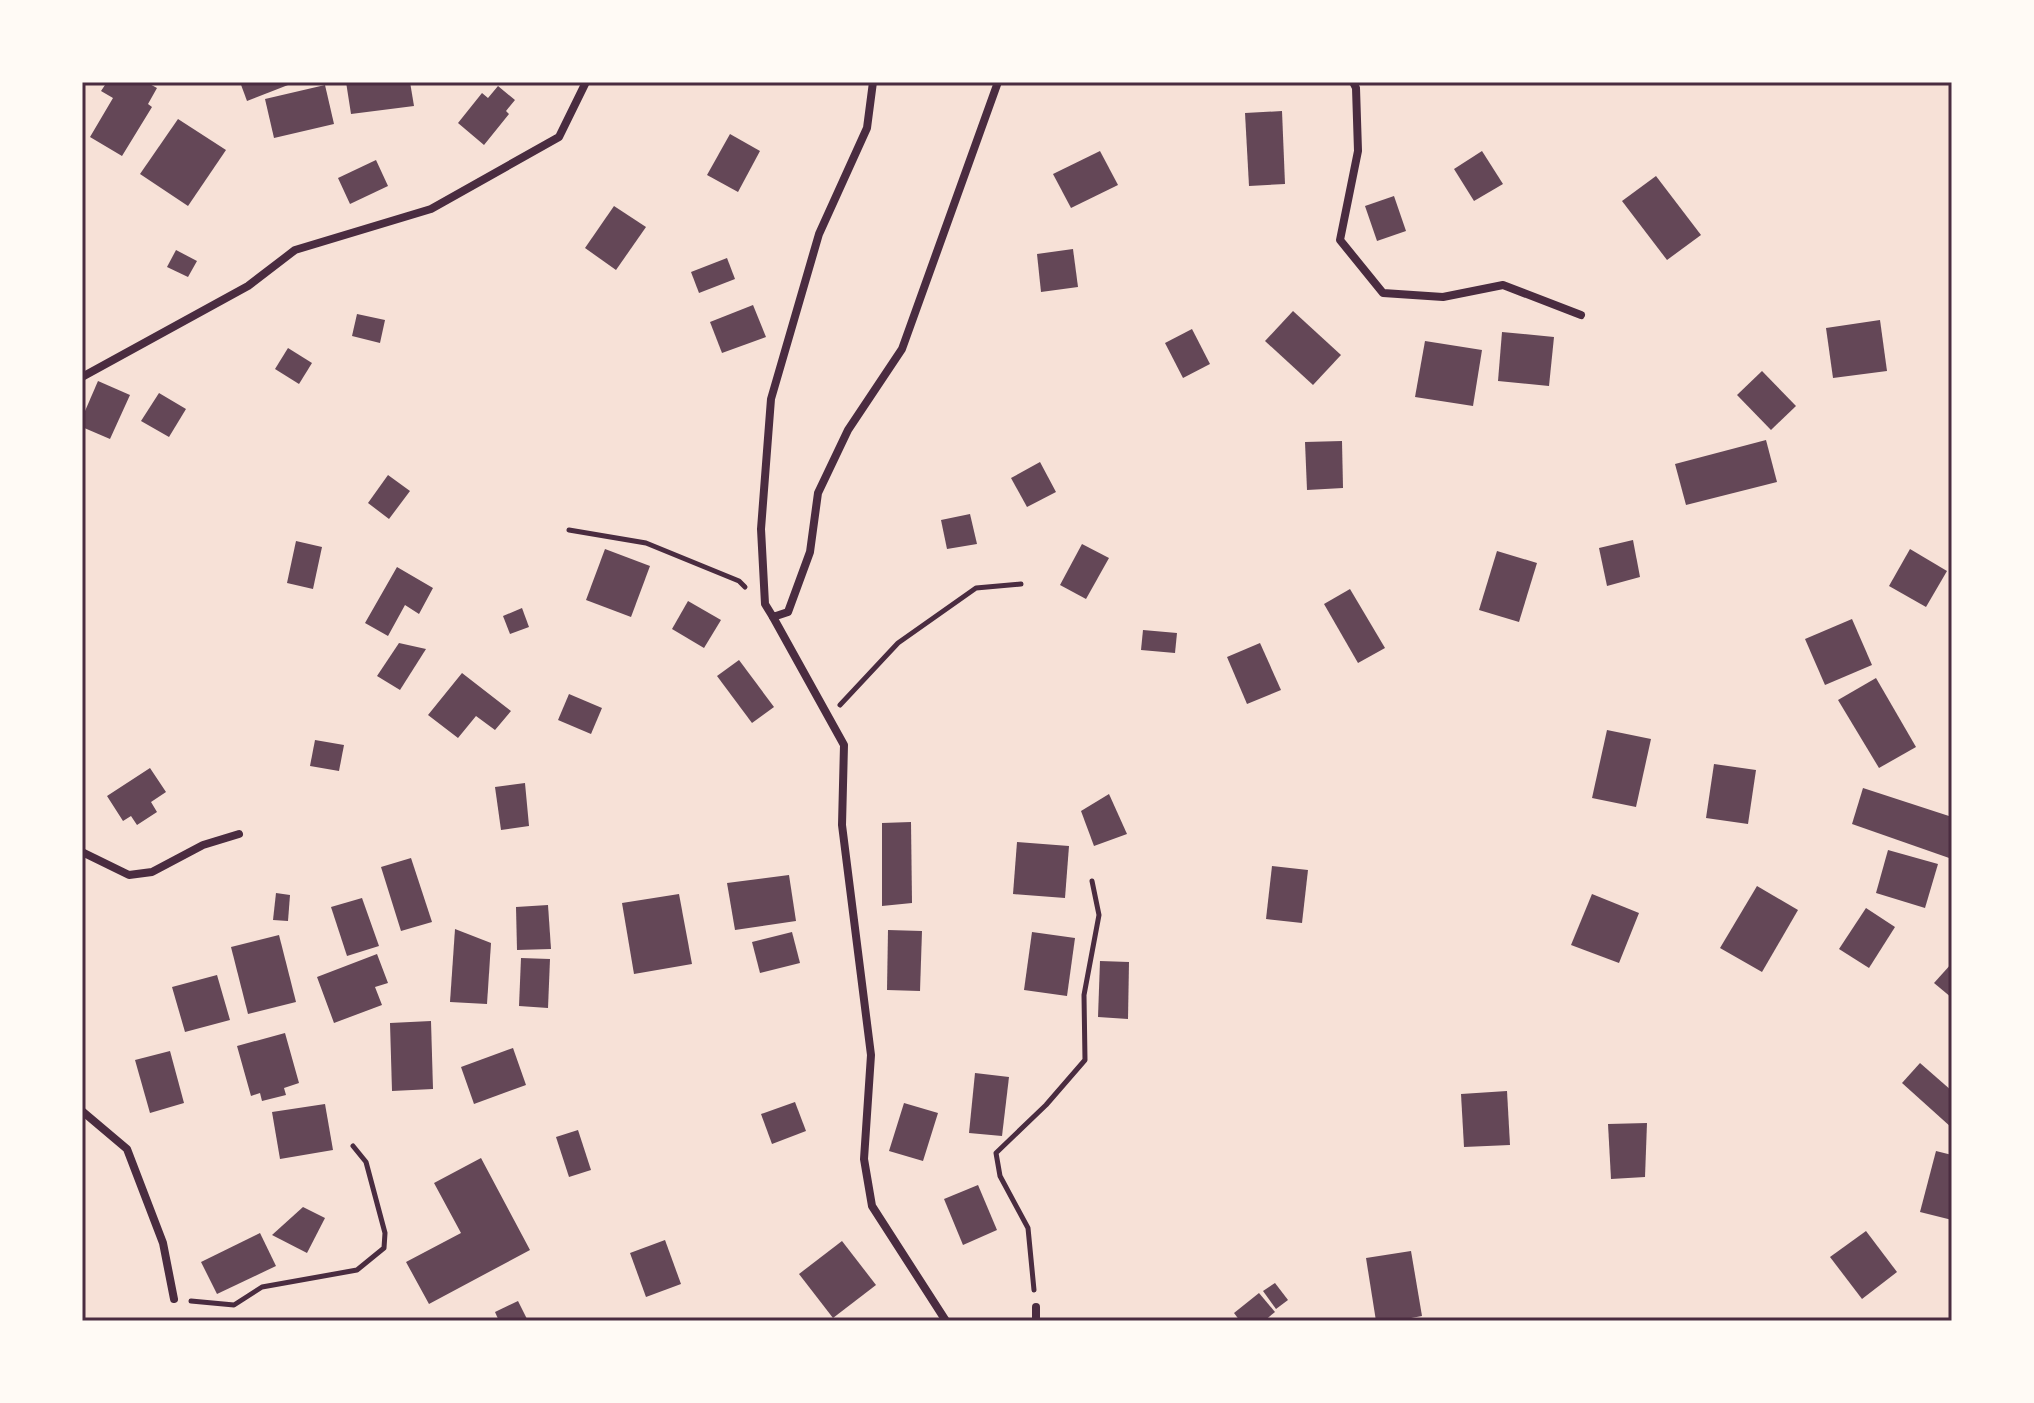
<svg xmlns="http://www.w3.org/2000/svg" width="2034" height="1403" viewBox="0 0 2034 1403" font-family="'Varela Round',sans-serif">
  <rect width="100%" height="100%" fill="#f7e1d7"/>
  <g fill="#644757">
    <path d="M 107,82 L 146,82 L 157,88 L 148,104 L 152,107 L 122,156 L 90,137 L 113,98 L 101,91 Z"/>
    <path d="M 240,82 L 287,82 L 288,85 L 247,101 Z"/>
    <path d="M 346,82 L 410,82 L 414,106 L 351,114 Z"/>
    <path d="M 325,85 L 334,124 L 274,138 L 265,99 Z"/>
    <path d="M 498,86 L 515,100 L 506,111 L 509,114 L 484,145 L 458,123 L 482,93 L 488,98 Z"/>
    <path d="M 1282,111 L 1285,184 L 1249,186 L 1245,113 Z"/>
    <path d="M 178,119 L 226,150 L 188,206 L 140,174 Z"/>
    <path d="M 730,134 L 760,151 L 738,192 L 707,175 Z"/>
    <path d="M 1100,151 L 1118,185 L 1071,208 L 1053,174 Z"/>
    <path d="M 1482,151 L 1503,184 L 1474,201 L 1454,169 Z"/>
    <path d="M 376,160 L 388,186 L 350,204 L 338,178 Z"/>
    <path d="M 1656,176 L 1701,235 L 1667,260 L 1622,201 Z"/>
    <path d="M 1394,196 L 1406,231 L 1377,241 L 1365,206 Z"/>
    <path d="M 614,206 L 646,227 L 616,270 L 585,248 Z"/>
    <path d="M 1073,249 L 1078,287 L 1041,292 L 1037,254 Z"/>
    <path d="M 176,250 L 197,261 L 188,277 L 167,267 Z"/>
    <path d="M 727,258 L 735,279 L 699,293 L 691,272 Z"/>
    <path d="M 753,305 L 766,337 L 722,353 L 710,322 Z"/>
    <path d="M 1293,311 L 1341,355 L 1313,385 L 1265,341 Z"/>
    <path d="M 357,314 L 385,320 L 380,343 L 352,336 Z"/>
    <path d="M 1880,320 L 1887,371 L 1833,378 L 1826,328 Z"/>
    <path d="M 1192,329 L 1210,364 L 1183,378 L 1165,343 Z"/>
    <path d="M 1502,332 L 1554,337 L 1549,386 L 1498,381 Z"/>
    <path d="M 1425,341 L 1482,350 L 1473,406 L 1415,397 Z"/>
    <path d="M 288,348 L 312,363 L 299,384 L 275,369 Z"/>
    <path d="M 1762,371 L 1796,406 L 1771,430 L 1737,395 Z"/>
    <path d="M 98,381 L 130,395 L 110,439 L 82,427 L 82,418 Z"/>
    <path d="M 159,393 L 186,409 L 169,437 L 141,421 Z"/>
    <path d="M 1766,440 L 1777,482 L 1686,505 L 1675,464 Z"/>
    <path d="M 1342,441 L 1343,488 L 1307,490 L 1305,442 Z"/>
    <path d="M 1040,462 L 1056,492 L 1027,507 L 1011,478 Z"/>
    <path d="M 388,475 L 410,491 L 389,519 L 368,503 Z"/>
    <path d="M 970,514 L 977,544 L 947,549 L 941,520 Z"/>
    <path d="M 1633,540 L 1640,577 L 1607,586 L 1599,548 Z"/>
    <path d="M 296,541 L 322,547 L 313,589 L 287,583 Z"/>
    <path d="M 1082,544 L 1109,558 L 1086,599 L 1060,585 Z"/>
    <path d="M 605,549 L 650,566 L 631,617 L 586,600 Z"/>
    <path d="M 1910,549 L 1947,571 L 1926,607 L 1889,586 Z"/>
    <path d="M 1497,551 L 1537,563 L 1519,622 L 1479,610 Z"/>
    <path d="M 397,567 L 433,588 L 419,614 L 405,605 L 388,636 L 365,623 Z"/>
    <path d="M 1350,589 L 1385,648 L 1358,663 L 1324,604 Z"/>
    <path d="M 688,601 L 721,620 L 704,648 L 672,629 Z"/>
    <path d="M 522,608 L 529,627 L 510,634 L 503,616 Z"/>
    <path d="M 1852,619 L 1872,665 L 1825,685 L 1805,639 Z"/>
    <path d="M 1143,630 L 1177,633 L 1175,653 L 1141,650 Z"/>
    <path d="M 399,643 L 426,649 L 400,690 L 377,676 Z"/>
    <path d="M 1260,643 L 1281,690 L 1247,704 L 1227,657 Z"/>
    <path d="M 739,660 L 774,707 L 752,723 L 717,676 Z"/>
    <path d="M 462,673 L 511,711 L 495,730 L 476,716 L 458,738 L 428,715 Z"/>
    <path d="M 1876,678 L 1916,747 L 1879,768 L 1838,700 Z"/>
    <path d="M 569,694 L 602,708 L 591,734 L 558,720 Z"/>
    <path d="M 1607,730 L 1651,739 L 1636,807 L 1592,798 Z"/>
    <path d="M 315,740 L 344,745 L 339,771 L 310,766 Z"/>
    <path d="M 1714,764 L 1756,770 L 1748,824 L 1706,818 Z"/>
    <path d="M 150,768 L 166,792 L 151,802 L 157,812 L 137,825 L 131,816 L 123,821 L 107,796 Z"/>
    <path d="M 525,783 L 529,826 L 501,830 L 495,787 Z"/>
    <path d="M 1863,788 L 1952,817 L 1952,859 L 1852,824 Z"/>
    <path d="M 1109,794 L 1127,834 L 1094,846 L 1081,811 Z"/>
    <path d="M 911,822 L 912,903 L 882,906 L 882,823 Z"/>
    <path d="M 1017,842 L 1069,846 L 1065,898 L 1013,894 Z"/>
    <path d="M 1888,850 L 1938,864 L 1925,908 L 1876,893 Z"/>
    <path d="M 411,858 L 432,922 L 401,931 L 381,867 Z"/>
    <path d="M 1272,866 L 1308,870 L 1302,923 L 1266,919 Z"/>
    <path d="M 789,875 L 796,921 L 735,930 L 727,883 Z"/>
    <path d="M 1757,886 L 1798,910 L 1762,972 L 1720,948 Z"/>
    <path d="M 276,893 L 290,895 L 288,921 L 273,920 Z"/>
    <path d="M 679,894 L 692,964 L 634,974 L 622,903 Z"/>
    <path d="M 1592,894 L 1639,913 L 1619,963 L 1571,945 Z"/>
    <path d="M 362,898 L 379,946 L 347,956 L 331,907 Z"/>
    <path d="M 548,905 L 551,949 L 517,950 L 516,907 Z"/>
    <path d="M 1866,908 L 1895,927 L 1869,968 L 1839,949 Z"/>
    <path d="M 455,929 L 491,943 L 487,1004 L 450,1002 Z"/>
    <path d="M 888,930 L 922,931 L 920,991 L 887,990 Z"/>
    <path d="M 792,932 L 800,963 L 760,973 L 752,942 Z"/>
    <path d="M 1032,932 L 1075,938 L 1067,996 L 1024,990 Z"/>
    <path d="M 279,935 L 296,1002 L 248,1014 L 231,947 Z"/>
    <path d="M 377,954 L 388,983 L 375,987 L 382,1005 L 334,1023 L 317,977 Z"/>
    <path d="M 521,958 L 550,959 L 548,1008 L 519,1006 Z"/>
    <path d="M 1100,961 L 1129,962 L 1128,1019 L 1098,1017 Z"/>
    <path d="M 1952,963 L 1952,998 L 1934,983 Z"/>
    <path d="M 217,975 L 230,1020 L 185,1032 L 172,987 Z"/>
    <path d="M 431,1021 L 433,1089 L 392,1091 L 390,1023 Z"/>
    <path d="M 285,1033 L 299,1083 L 284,1088 L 286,1095 L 262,1101 L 260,1093 L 251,1096 L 237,1046 Z"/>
    <path d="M 513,1048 L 526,1085 L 474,1104 L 461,1067 Z"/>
    <path d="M 170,1051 L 184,1103 L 150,1113 L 135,1060 Z"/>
    <path d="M 1920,1063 L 1952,1091 L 1952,1128 L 1902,1083 Z"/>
    <path d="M 975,1073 L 1009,1077 L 1002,1136 L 969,1133 Z"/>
    <path d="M 1507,1091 L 1510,1145 L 1464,1147 L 1461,1094 Z"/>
    <path d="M 795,1102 L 806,1131 L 772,1144 L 761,1114 Z"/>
    <path d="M 904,1103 L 938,1113 L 923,1161 L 889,1151 Z"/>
    <path d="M 325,1104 L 333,1150 L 280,1159 L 272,1112 Z"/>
    <path d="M 1647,1123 L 1645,1177 L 1611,1179 L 1608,1124 Z"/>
    <path d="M 578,1130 L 591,1170 L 569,1177 L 556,1137 Z"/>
    <path d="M 1936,1151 L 1952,1155 L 1952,1220 L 1920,1212 Z"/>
    <path d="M 481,1158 L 530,1250 L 429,1304 L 406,1262 L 461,1233 L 434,1183 Z"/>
    <path d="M 978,1185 L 997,1230 L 963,1245 L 944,1199 Z"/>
    <path d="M 303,1207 L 325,1218 L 307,1253 L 272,1235 Z"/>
    <path d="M 1866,1231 L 1897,1272 L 1862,1299 L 1830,1257 Z"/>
    <path d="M 260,1233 L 276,1266 L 217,1294 L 201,1262 Z"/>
    <path d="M 665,1240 L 681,1284 L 646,1297 L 630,1253 Z"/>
    <path d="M 842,1241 L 876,1285 L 833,1318 L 799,1274 Z"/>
    <path d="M 1411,1251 L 1422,1316 L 1395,1321 L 1376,1321 L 1366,1258 Z"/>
    <path d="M 1275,1283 L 1288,1300 L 1276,1309 L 1263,1291 Z"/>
    <path d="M 1259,1293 L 1275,1312 L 1264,1321 L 1240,1321 L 1234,1313 Z"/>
    <path d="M 518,1301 L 528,1321 L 499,1321 L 495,1312 Z"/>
  </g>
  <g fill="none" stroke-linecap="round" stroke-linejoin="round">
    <g stroke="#4a2c40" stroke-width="5">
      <path d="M 569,530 L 646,543 L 739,581 L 745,587"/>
      <path d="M 840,705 L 898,643 L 976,588 L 1021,584"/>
      <path d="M 1034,1290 L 1028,1228 L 1000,1176 L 996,1153 L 1046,1105 L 1085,1060 L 1084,995 L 1099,915 L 1092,881"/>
      <path d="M 191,1301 L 234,1305 L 262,1287 L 357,1270 L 384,1248 L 385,1233 L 366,1162 L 353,1146"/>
    </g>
    <g stroke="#4a2c40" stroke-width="8">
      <path d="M 873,82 L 867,128 L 819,234 L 771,399 L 761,529 L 765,604 L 773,617 L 788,612 L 810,552 L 818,493 L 848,430 L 902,349 L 998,82"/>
      <path d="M 1353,82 L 1356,88 L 1358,151 L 1340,240 L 1383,293 L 1443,297 L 1503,285 L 1581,315"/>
      <path d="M 82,377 L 248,286 L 295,250 L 431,209 L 559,137 L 586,82"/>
      <path d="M 773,617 L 844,745 L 842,825 L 871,1055 L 864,1159 L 872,1206 L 946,1321"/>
      <path d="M 82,852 L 129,875 L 152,872 L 203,845 L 239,834"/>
      <path d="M 82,1111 L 127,1149 L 163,1243 L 174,1299"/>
      <path d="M 1036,1321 L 1036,1307"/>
    </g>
  </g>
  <rect width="2034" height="1403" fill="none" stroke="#fffaf5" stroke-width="168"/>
  <rect x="84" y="84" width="1866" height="1235" fill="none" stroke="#4a2c40" stroke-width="3"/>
</svg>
